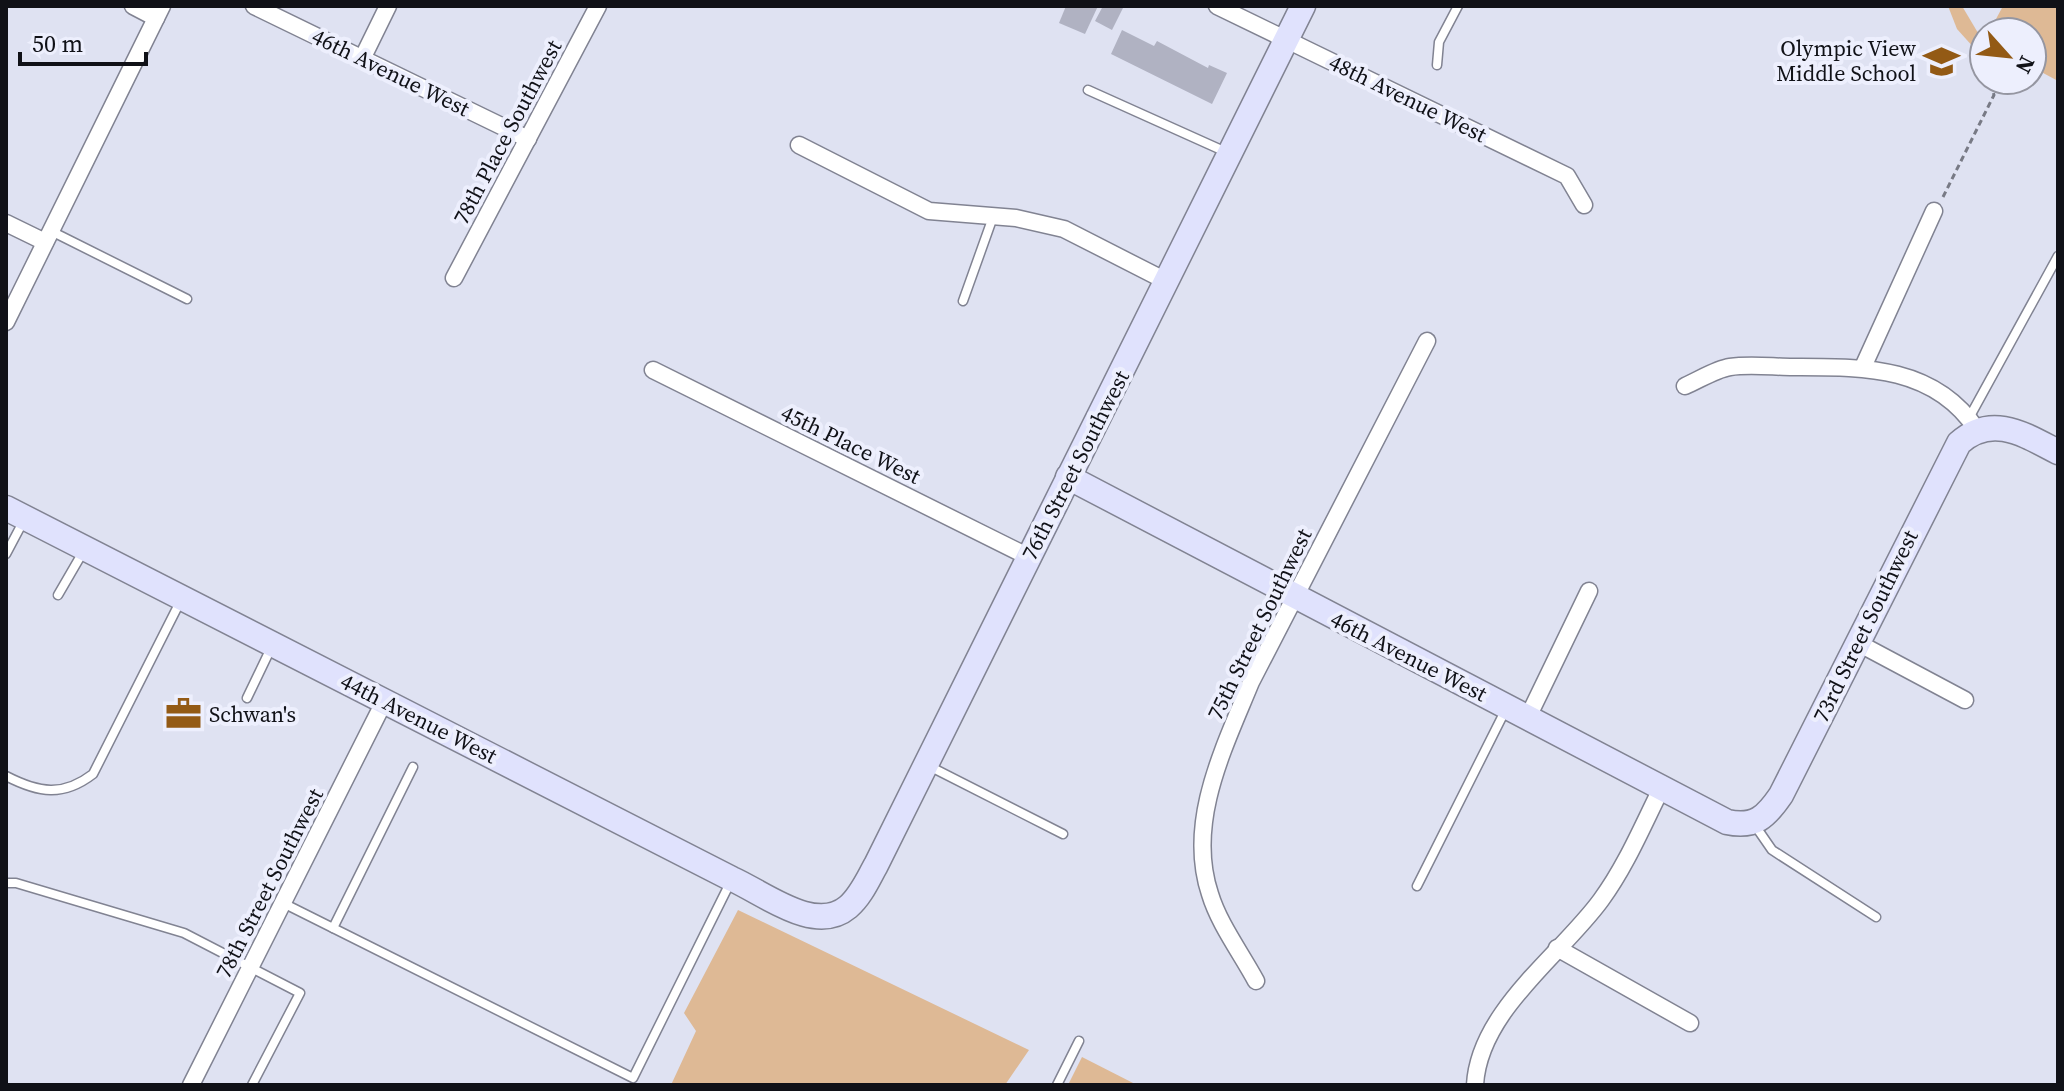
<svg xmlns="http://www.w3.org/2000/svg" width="2064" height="1091" viewBox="0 0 2064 1091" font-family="'Source Serif 4',serif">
  <rect width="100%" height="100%" fill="#dfe2f2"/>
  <g fill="#deb995">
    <path d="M 1948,6 L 1962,6 L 1984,43 L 1984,59 L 1957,29 Z"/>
    <path d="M 2003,6 L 2058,6 L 2058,81 L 2032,67 L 2032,32 L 1989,32 Z"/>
    <path d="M 738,910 L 1029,1050 L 1005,1085 L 671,1085 L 696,1031 L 684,1013 Z"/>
    <path d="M 1082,1057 L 1137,1085 L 1068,1085 Z"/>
  </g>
  <g fill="#b0b2c2">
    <path d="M 1066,6 L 1098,6 L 1085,34 L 1059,23 Z"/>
    <path d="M 1103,6 L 1124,6 L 1112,30 L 1095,21 Z"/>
    <path d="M 1122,30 L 1154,46 L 1157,41 L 1208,68 L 1209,65 L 1227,73 L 1212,104 L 1111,54 Z"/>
  </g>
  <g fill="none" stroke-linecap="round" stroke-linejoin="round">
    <defs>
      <g id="lane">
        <path d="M 1437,65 L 1439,42 L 1458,6"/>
        <path d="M 1088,90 L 1226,152"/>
        <path d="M 51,231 L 187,299"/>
        <path d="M 963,301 L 993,217"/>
        <path d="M 1969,418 L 2058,256"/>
        <path d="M 6,554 L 24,520"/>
        <path d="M 58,595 L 83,552"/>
        <path d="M 247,698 L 271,648"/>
        <path d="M 929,766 L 1063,834"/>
        <path d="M 6,776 C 39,793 63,797 93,774 L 180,602"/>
        <path d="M 1754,824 L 1772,850 L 1876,917"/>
        <path d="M 6,883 L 16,883 L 184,933 L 300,993 L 252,1085"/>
        <path d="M 1417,886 L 1505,711"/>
        <path d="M 285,904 L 633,1078 L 730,883"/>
        <path d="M 333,928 L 413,767"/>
        <path d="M 1057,1085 L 1079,1041"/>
      </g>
      <g id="street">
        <path d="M 133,6 L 156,18"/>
        <path d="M 254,6 L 528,139"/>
        <path d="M 1217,6 L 1567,176 L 1584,205"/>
        <path d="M 363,57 L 388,6"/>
        <path d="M 799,145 L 929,211 L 1016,218 L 1064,229 L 1168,282"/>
        <path d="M 6,223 L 45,242"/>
        <path d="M 454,278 L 598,6"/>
        <path d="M 6,322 L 162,6"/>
        <path d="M 1863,367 L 1934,211"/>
        <path d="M 653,370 L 1029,557"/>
        <path d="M 1685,386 C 1699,380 1716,369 1730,367 C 1750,364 1773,367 1793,367 C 1862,367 1934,365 1977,430"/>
        <path d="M 1858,643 L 1965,700"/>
        <path d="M 1528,717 L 1589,591"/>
        <path d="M 1557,948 L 1690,1023"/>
        <path d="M 1256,981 C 1241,953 1219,924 1210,894 C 1186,822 1224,748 1251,682 L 1427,341"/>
        <path d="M 191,1085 L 385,700"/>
        <path d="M 1475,1085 C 1479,1011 1561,955 1601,900 C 1626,866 1643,825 1662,787"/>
      </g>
      <g id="secondary">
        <path d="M 1068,477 L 1727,822 C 1755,828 1766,817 1781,795 L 1959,443 C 1992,413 2025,435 2058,452"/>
        <path d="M 6,508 L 732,879 C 764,893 815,935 848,907 C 861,896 868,879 876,865 L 1303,6"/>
      </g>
    </defs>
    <use href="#lane" stroke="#818392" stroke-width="11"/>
    <use href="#street" stroke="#818392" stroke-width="19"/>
    <use href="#secondary" stroke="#818392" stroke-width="27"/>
    <g stroke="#787a85" stroke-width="3" stroke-dasharray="6 4" stroke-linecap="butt">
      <path d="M 1975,51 L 1984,73"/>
      <path d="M 1943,197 L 1994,95 L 1989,80"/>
    </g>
    <use href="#lane" stroke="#fff" stroke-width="8"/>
    <use href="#street" stroke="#fff" stroke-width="16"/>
    <use href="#secondary" stroke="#e0e2fd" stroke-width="24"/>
  </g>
  <defs>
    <symbol id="school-bare" viewBox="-9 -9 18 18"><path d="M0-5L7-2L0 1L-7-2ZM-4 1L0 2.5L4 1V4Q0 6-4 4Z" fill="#935a15" stroke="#edeffd" stroke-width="2.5" paint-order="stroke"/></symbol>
    <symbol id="office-bare" viewBox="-9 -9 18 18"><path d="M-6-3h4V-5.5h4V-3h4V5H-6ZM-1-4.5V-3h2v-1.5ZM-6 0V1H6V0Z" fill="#935a15" stroke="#edeffd" stroke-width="2.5" paint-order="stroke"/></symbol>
  </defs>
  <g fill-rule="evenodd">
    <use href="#school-bare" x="1916" y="36" width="51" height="51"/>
    <use href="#office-bare" x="158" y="688" width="51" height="51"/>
  </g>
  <g text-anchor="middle" stroke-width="8" stroke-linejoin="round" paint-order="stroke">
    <g font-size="22" fill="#101117" stroke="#edeffd" text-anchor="end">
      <text x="1916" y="56">Olympic View<tspan x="1916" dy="25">Middle School</tspan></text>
      <text x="209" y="722" text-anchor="start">Schwan's</text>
    </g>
    <g font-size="22" fill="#101117" stroke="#edeffd">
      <text transform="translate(391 72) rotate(26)" y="8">46th Avenue West</text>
      <text transform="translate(1408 98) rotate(26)" y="8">48th Avenue West</text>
      <text transform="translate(507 132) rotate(-62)" y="8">78th Place Southwest</text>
      <text transform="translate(851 444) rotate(26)" y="8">45th Place West</text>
      <text transform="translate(1075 465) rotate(-63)" y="8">76th Street Southwest</text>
      <text transform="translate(1259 624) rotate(-64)" y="8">75th Street Southwest</text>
      <text transform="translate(1865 626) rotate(-64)" y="8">73rd Street Southwest</text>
      <text transform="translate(1409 656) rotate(27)" y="8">46th Avenue West</text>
      <text transform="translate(419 718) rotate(27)" y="8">44th Avenue West</text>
      <text transform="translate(269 883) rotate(-63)" y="8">78th Street Southwest</text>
    </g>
  </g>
  <rect width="2064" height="1091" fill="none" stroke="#101117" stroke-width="16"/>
  <g transform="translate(2008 56) rotate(117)"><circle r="38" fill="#edeffd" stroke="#9596a1" stroke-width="2"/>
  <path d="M0-6L14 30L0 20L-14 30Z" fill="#935a15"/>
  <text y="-12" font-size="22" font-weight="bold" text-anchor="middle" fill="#101117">N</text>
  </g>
  <path d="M20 52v12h126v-12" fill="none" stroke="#101117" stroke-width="4"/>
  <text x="32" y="52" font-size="24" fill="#101117" stroke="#edeffd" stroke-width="6" paint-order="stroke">50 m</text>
</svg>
